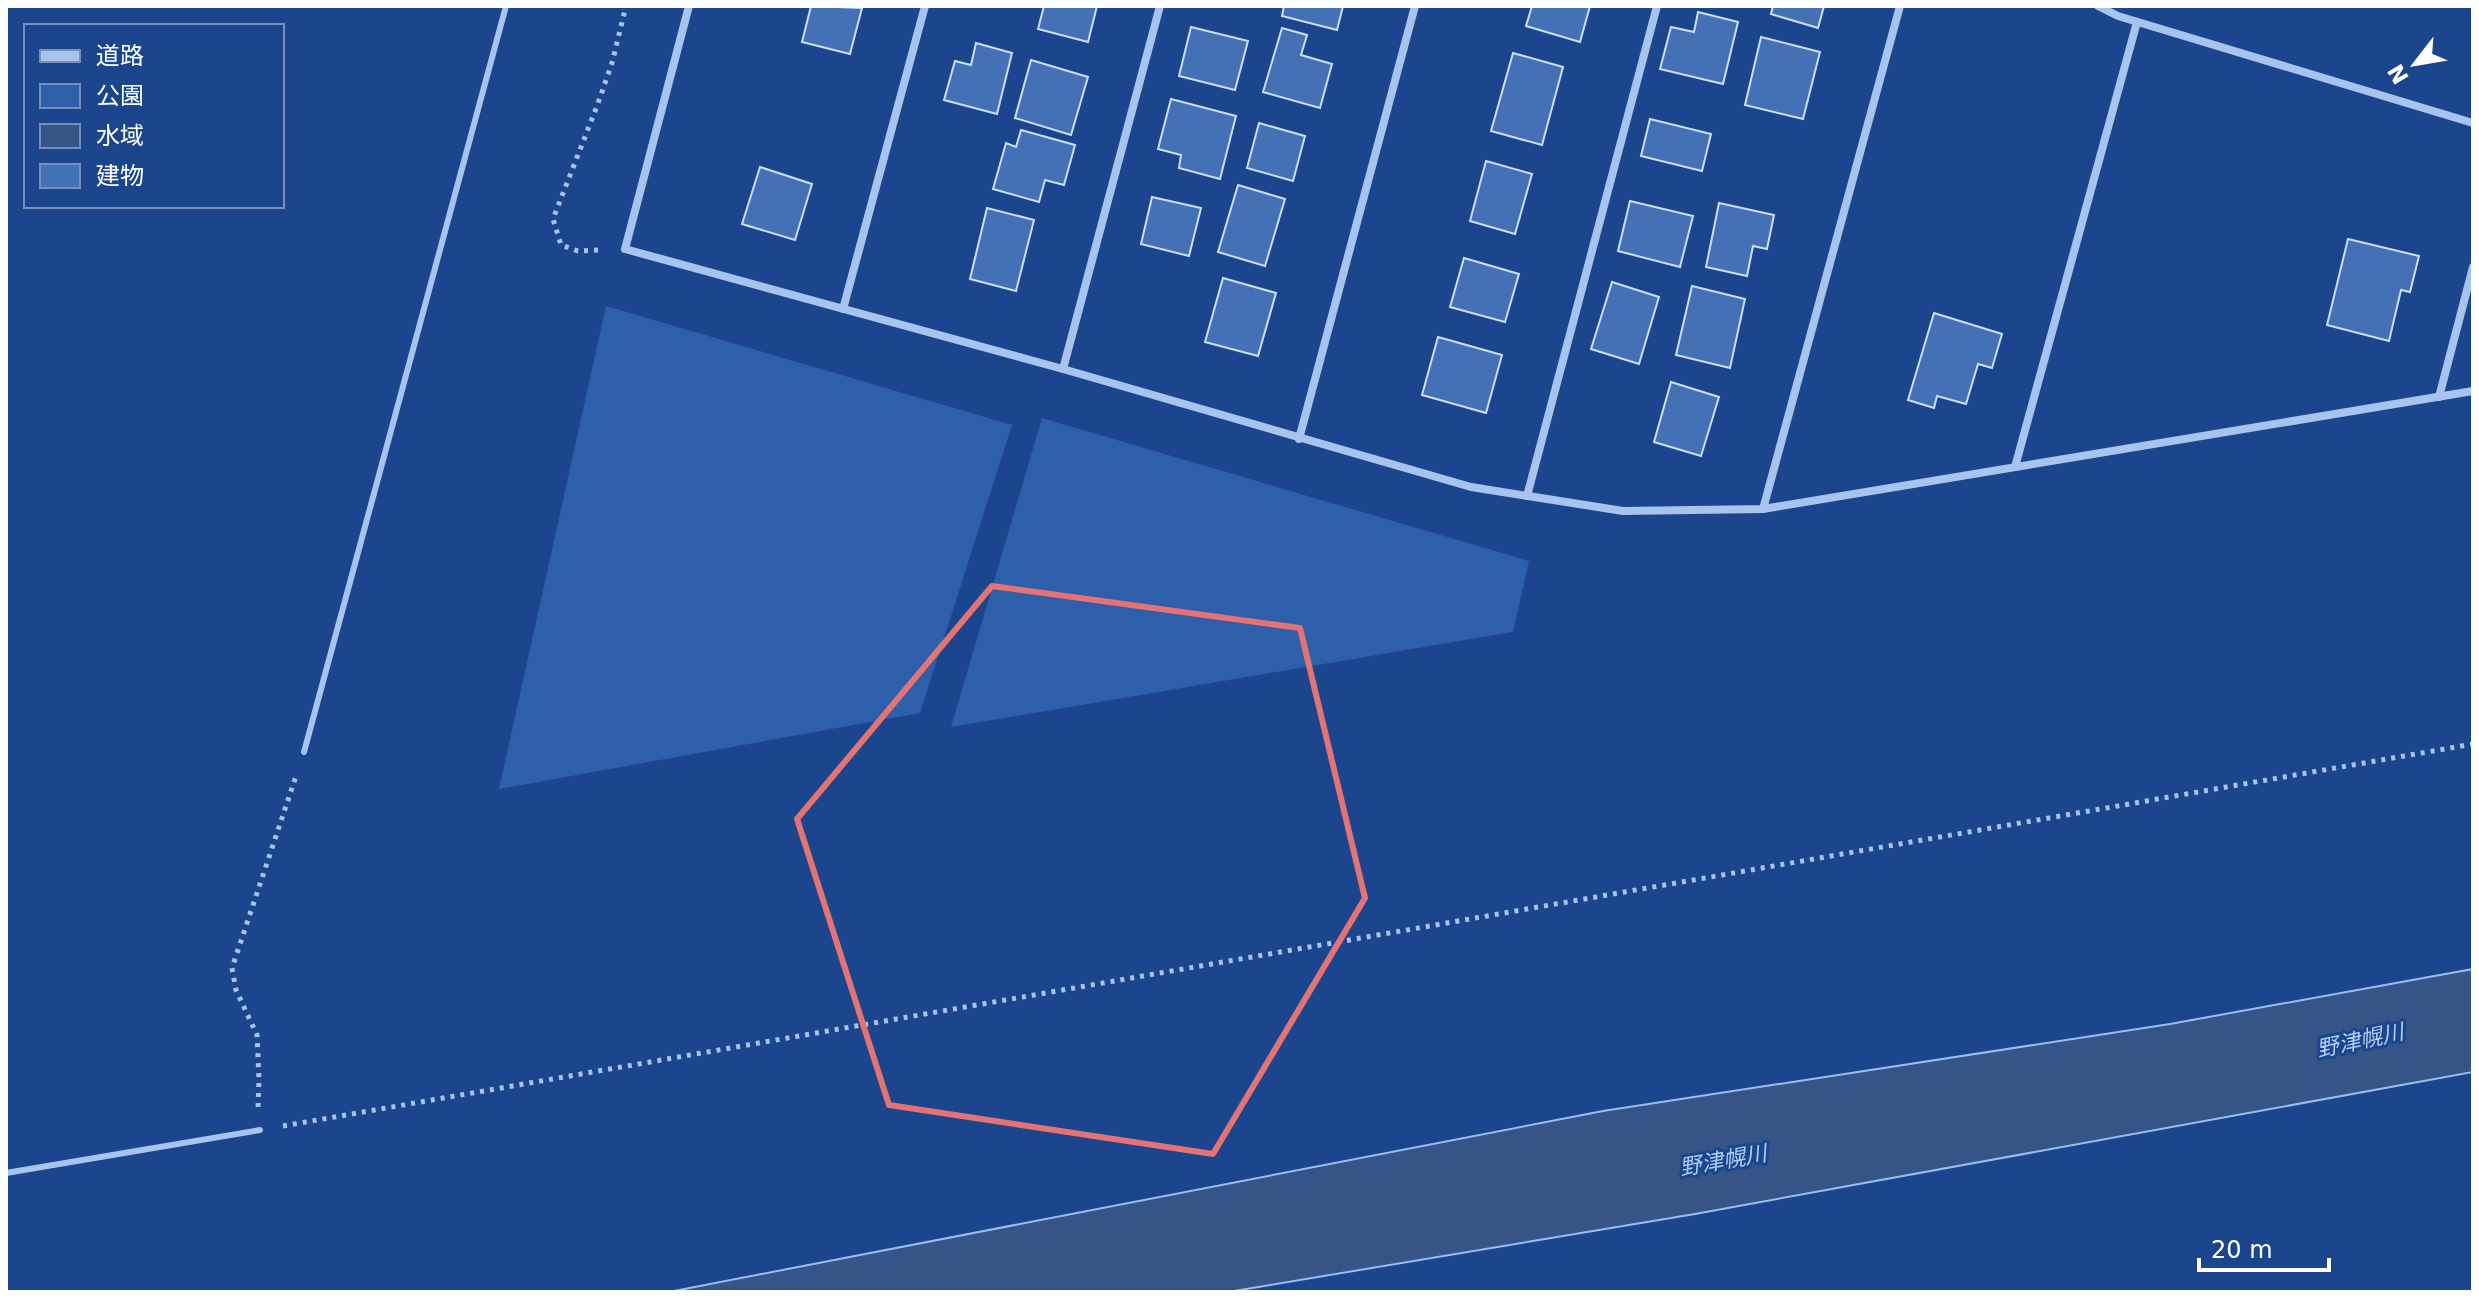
<svg xmlns="http://www.w3.org/2000/svg" width="2479" height="1298" viewBox="0 0 2479 1298" font-family="'DejaVu Sans','Noto Sans JP',sans-serif">
  <rect width="100%" height="100%" fill="#1b468d"/>
  <g fill="#2e5fab">
    <path d="M 606,306 L 1012,425 L 920,713 L 499,789 Z"/>
    <path d="M 1042,418 L 1529,561 L 1513,632 L 951,727 Z"/>
  </g>
  <path fill="#355589" stroke="#9abdf0" stroke-width="2" d="M 2473,969 L 2473,1072 L 1695,1214 L 1228,1292 L 669,1292 L 1603,1111 L 2170,1024 Z"/>
  <g fill="#4470b5" stroke="#cddefa" stroke-width="2">
    <path d="M 811,6 L 862,8 L 850,54 L 802,42 Z"/>
    <path d="M 1044,6 L 1097,6 L 1088,42 L 1038,29 Z"/>
    <path d="M 1284,6 L 1343,6 L 1337,30 L 1282,16 Z"/>
    <path d="M 1532,6 L 1590,6 L 1580,42 L 1526,26 Z"/>
    <path d="M 1773,6 L 1824,6 L 1818,28 L 1771,14 Z"/>
    <path d="M 1698,12 L 1738,22 L 1723,84 L 1660,69 L 1671,27 L 1694,32 Z"/>
    <path d="M 1191,27 L 1248,41 L 1235,90 L 1179,76 Z"/>
    <path d="M 1282,28 L 1307,35 L 1301,55 L 1332,64 L 1320,108 L 1263,92 Z"/>
    <path d="M 1761,37 L 1820,52 L 1803,119 L 1745,105 Z"/>
    <path d="M 976,43 L 1012,53 L 997,114 L 944,100 L 955,61 L 971,65 Z"/>
    <path d="M 1513,53 L 1563,67 L 1542,145 L 1491,131 Z"/>
    <path d="M 1031,60 L 1088,77 L 1071,135 L 1015,118 Z"/>
    <path d="M 1171,99 L 1236,116 L 1220,179 L 1179,168 L 1181,155 L 1158,149 Z"/>
    <path d="M 1650,119 L 1711,134 L 1702,171 L 1641,156 Z"/>
    <path d="M 1259,123 L 1305,136 L 1293,181 L 1247,168 Z"/>
    <path d="M 1021,130 L 1075,145 L 1064,185 L 1045,180 L 1039,202 L 993,189 L 1006,143 L 1016,147 Z"/>
    <path d="M 1486,161 L 1532,174 L 1515,234 L 1470,221 Z"/>
    <path d="M 760,167 L 812,184 L 795,240 L 742,224 Z"/>
    <path d="M 1238,185 L 1285,199 L 1265,266 L 1218,252 Z"/>
    <path d="M 1152,197 L 1201,208 L 1189,256 L 1141,244 Z"/>
    <path d="M 1630,201 L 1693,216 L 1680,267 L 1618,251 Z"/>
    <path d="M 1719,203 L 1774,215 L 1767,249 L 1753,246 L 1747,276 L 1706,267 Z"/>
    <path d="M 987,208 L 1034,220 L 1016,291 L 970,279 Z"/>
    <path d="M 2348,239 L 2419,256 L 2410,292 L 2401,290 L 2389,341 L 2327,325 Z"/>
    <path d="M 1464,258 L 1519,274 L 1505,322 L 1450,307 Z"/>
    <path d="M 1223,278 L 1276,293 L 1258,356 L 1205,342 Z"/>
    <path d="M 1612,282 L 1659,297 L 1639,364 L 1591,349 Z"/>
    <path d="M 1692,286 L 1745,299 L 1730,368 L 1676,355 Z"/>
    <path d="M 1934,313 L 2002,334 L 1992,368 L 1978,364 L 1966,404 L 1937,396 L 1934,408 L 1908,400 Z"/>
    <path d="M 1438,337 L 1502,355 L 1486,413 L 1422,395 Z"/>
    <path d="M 1671,382 L 1719,397 L 1701,456 L 1654,442 Z"/>
  </g>
  <g fill="none" stroke-linecap="round" stroke-linejoin="round">
    <g stroke="#a7c3ee" stroke-width="5" stroke-dasharray="4 6" stroke-linecap="butt">
      <path d="M 598,250 L 578,251 L 561,245 L 553,219 L 597,106 L 612,63 L 626,6"/>
      <path d="M 258,1107 L 259,1079 L 257,1035 L 236,990 L 232,968 L 297,773"/>
      <path d="M 283,1126 L 2473,744"/>
    </g>
    <g stroke="#a7c3ee" stroke-width="6">
      <path d="M 304,752 L 506,6"/>
      <path d="M 6,1173 L 260,1130"/>
    </g>
    <g stroke="#a7c3ee" stroke-width="8">
      <path d="M 689,6 L 625,249 L 1063,369 L 1471,487 L 1623,511 L 1763,509 L 2473,391"/>
      <path d="M 2098,6 L 2118,16 L 2473,123"/>
      <path d="M 843,309 L 925,6"/>
      <path d="M 1063,369 L 1160,6"/>
      <path d="M 2439,397 L 2473,267"/>
      <path d="M 1299,439 L 1415,6"/>
      <path d="M 2015,467 L 2137,22"/>
      <path d="M 1527,496 L 1657,6"/>
      <path d="M 1763,509 L 1900,6"/>
    </g>
  </g>
  <path fill="none" stroke="#e47373" stroke-width="6" stroke-linejoin="round" d="M 992,586 L 1300,628 L 1365,898 L 1213,1154 L 889,1105 L 797,819 Z"/>
  <g text-anchor="middle" stroke-width="6" stroke-linejoin="round" paint-order="stroke">
    <g font-size="22" font-style="italic" fill="#b3cdf5" stroke="#1b468d">
      <text transform="translate(2360 1040) rotate(-12)" y="8">野津幌川</text>
      <text transform="translate(1723 1160) rotate(-10)" y="8">野津幌川</text>
    </g>
  </g>
  <rect width="2479" height="1298" fill="none" stroke="#ffffff" stroke-width="16"/>
  <rect x="24" y="24" width="260" height="184" fill="#1b468d" stroke="#7690bb" stroke-width="2"/>
  <rect x="40" y="50" width="40" height="12" fill="#a7c3ee" stroke="#7690bb" stroke-width="2"/>
  <text x="96" y="64" font-size="24" fill="#ffffff">道路</text>
  <rect x="40" y="84" width="40" height="24" fill="#2e5fab" stroke="#7690bb" stroke-width="2"/>
  <text x="96" y="104" font-size="24" fill="#ffffff">公園</text>
  <rect x="40" y="124" width="40" height="24" fill="#355589" stroke="#7690bb" stroke-width="2"/>
  <text x="96" y="144" font-size="24" fill="#ffffff">水域</text>
  <rect x="40" y="164" width="40" height="24" fill="#4470b5" stroke="#7690bb" stroke-width="2"/>
  <text x="96" y="184" font-size="24" fill="#ffffff">建物</text>
  <g transform="translate(2415 64) rotate(239)" stroke="#1b468d" stroke-width="6" paint-order="stroke">
  <path d="M0-6L14 30L0 20L-14 30Z" fill="#ffffff"/>
  <text y="-12" font-size="22" font-weight="bold" text-anchor="middle" fill="#ffffff">N</text>
  </g>
  <path d="M2199 1258v12h130v-12" fill="none" stroke="#ffffff" stroke-width="4"/>
  <text x="2211" y="1258" font-size="24" fill="#ffffff" stroke="#1b468d" stroke-width="6" paint-order="stroke">20 m</text>
</svg>
